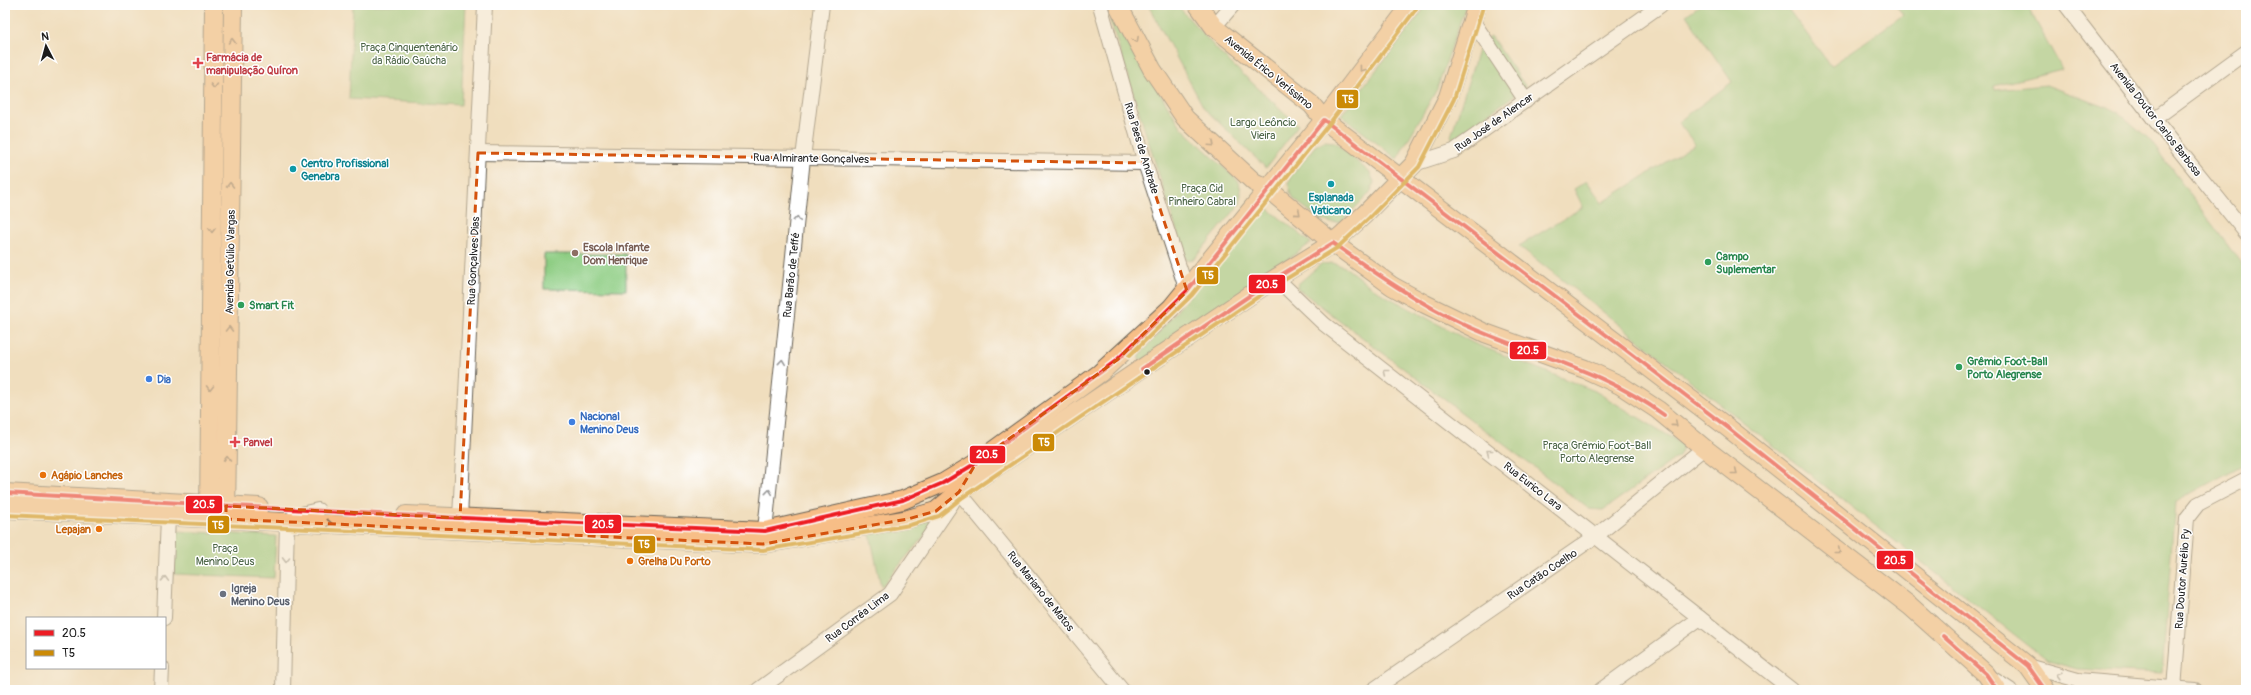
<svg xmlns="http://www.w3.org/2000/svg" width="2251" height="695" viewBox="0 0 2251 695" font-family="Pangolin,sans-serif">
  <rect width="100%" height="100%" fill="#fff"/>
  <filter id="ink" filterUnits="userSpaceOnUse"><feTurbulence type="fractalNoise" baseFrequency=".025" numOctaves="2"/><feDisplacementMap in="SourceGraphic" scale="8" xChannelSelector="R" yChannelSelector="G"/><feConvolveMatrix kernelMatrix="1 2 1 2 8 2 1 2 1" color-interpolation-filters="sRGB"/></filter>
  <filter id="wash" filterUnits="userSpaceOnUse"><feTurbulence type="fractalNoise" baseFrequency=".012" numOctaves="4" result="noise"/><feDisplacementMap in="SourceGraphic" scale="16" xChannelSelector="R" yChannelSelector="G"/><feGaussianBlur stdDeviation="0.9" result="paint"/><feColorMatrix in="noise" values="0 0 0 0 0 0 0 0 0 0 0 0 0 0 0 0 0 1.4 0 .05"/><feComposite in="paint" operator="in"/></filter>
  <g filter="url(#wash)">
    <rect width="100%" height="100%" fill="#f0debe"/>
    <g fill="#8ecd83" stroke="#557450">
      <path d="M 353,5 L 466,5 L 461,105 L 349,99 Z"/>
      <path d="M 1148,5 L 1177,5 L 1222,55 L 1298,125 L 1266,168 L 1204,108 Z"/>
      <path d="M 1427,5 L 1466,5 L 1437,89 L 1397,159 L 1341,115 Z"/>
      <path d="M 1700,5 L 1785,5 L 1831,66 L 1903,15 L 1896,5 L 2027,5 L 2062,69 L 1994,86 L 1995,90 L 2046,85 L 2118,112 L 2149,139 L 2246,270 L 2246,463 L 2175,502 L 2162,673 L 2077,669 L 2048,661 L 1519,246 L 1583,207 L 1574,189 L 1587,181 L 1602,203 L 1695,144 L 1678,122 L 1732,82 L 1686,15 Z"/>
      <path d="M 1110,20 L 1113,20 L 1182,128 L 1239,182 L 1241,192 L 1240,204 L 1194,259 L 1186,260 Z"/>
      <path d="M 1491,36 L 1526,87 L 1453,139 L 1451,136 L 1481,41 Z"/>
      <path d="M 1325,141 L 1335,142 L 1370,173 L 1374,182 L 1371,192 L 1341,222 L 1331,223 L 1320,219 L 1295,200 L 1290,193 L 1289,184 L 1291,176 L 1315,146 Z"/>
      <path d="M 1265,206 L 1311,243 L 1145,360 L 1139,360 L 1139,356 Z"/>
      <path d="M 544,254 L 626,254 L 626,290 L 544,289 Z"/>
      <path d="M 1333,263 L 1345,267 L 1375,290 L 1473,343 L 1595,391 L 1682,444 L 1682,450 L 1679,456 L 1603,510 L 1589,509 L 1297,288 L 1298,284 L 1321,264 Z"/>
      <path d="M 940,517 L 881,587 L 870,534 Z"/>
      <path d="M 176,531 L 276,536 L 274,578 L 174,574 Z"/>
    </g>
  </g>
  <g filter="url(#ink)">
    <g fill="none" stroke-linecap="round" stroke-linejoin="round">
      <defs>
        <g id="minor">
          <path d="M 1100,5 L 1145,163 L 1187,291"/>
          <path d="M 2066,5 L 2154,119 L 2246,233"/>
          <path d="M 1472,20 L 1526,101"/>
          <path d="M 1214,27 L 1233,5"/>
          <path d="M 2154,119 L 2246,52"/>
          <path d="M 478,153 L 1145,163"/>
          <path d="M 1414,164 L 1454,151 L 1661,5"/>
          <path d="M 1277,279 L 1324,324 L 1792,690"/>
          <path d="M 959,492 L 1122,690"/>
          <path d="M 460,518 L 485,5"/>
          <path d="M 764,540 L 803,158 L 822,5"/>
          <path d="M 164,618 L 168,517"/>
          <path d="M 2028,666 L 2078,680 L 2195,690"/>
          <path d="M 1990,677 L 2010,690"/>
          <path d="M 2174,689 L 2187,518 L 2198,504 L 2246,479"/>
          <path d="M 161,690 L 162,668"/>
          <path d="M 283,690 L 287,521 L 301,514 L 318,510"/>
          <path d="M 758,690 L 890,594 L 952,503"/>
          <path d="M 1373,690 L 1596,536 L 1704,448"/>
          <path d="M 1601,690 L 1700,618"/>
        </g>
        <g id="major">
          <path d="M 1118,5 L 1152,69 L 1185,118 L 1254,182 L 1268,189 L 1333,243 L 1392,286 L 1425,304 L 1485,333 L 1585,369 L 1620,385 L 1658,410 L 1704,448 L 1910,606 L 1986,674 L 1997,690"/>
          <path d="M 1198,5 L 1214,27 L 1312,105 L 1324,120 L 1727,427 L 2028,666 L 2045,690"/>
          <path d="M 5,493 L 259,507"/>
          <path d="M 5,509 L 763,544 L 908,519 L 936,511 L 959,492 L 1268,283 L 1333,243 L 1365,214 L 1414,164 L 1448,97 L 1477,5"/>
          <path d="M 406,515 L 765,531 L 903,500 L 943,483 L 976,463 L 1100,373 L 1171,308 L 1324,120 L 1411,5"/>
          <path d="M 209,516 L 214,5"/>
          <path d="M 226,518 L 233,5"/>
        </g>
      </defs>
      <use href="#minor" stroke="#666055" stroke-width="16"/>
      <use href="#major" stroke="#666055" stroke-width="20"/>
      <use href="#minor" stroke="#fff" stroke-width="14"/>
      <use href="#major" stroke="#f7be87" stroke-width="18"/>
      <defs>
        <g id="bus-1">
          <path d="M 1142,369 L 1268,283 L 1333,243 C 1375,273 1418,303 1465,325 C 1535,357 1600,368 1664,415"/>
          <path d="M 5,493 L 396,515 L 765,531 L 903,500 L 943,483 L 976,463 L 1117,360 L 1187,291 L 1324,120 L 1727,427 L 2028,666 L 2045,690"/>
          <path d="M 1943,636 L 1986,674 L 1997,690"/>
        </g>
        <g id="bus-2">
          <path d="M 1129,356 L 1192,295 L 1329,124 L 1416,9"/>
          <path d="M 5,515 L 763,550 L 910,525 L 939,516 L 963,497 L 1271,288 L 1337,248 L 1369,218 L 1419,167 L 1454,99 L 1483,7"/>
        </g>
      </defs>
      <use href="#bus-1" stroke="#fff" stroke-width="7"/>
      <use href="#bus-2" stroke="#fff" stroke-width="7"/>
      <use href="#bus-1" stroke="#ed1c24" stroke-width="4"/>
      <use href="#bus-2" stroke="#cb8a06" stroke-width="4"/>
    </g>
    <defs><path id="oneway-chevron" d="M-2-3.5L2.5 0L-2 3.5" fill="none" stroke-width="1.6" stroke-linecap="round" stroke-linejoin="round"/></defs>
    <g stroke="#8a6d52">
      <use href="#oneway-chevron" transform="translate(1136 40) rotate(62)"/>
      <use href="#oneway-chevron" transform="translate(232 41) rotate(-89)"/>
      <use href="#oneway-chevron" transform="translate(1362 69) rotate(127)"/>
      <use href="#oneway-chevron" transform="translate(214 86) rotate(91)"/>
      <use href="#oneway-chevron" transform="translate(1212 144) rotate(43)"/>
      <use href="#oneway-chevron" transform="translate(230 185) rotate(-89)"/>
      <use href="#oneway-chevron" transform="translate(1298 213) rotate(40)"/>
      <use href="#oneway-chevron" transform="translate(212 230) rotate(91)"/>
      <use href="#oneway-chevron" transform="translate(229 329) rotate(-89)"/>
      <use href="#oneway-chevron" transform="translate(210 388) rotate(91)"/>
      <use href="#oneway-chevron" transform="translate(1675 424) rotate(40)"/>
      <use href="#oneway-chevron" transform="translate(227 459) rotate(-89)"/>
      <use href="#oneway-chevron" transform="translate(1735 472) rotate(38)"/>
      <use href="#oneway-chevron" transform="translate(329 523) rotate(3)"/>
      <use href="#oneway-chevron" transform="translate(1838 551) rotate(38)"/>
    </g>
    <g stroke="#999">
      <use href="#oneway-chevron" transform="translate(797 219) rotate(-84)"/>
      <use href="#oneway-chevron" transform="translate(782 362) rotate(-84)"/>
      <use href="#oneway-chevron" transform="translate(1386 372) rotate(-142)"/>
      <use href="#oneway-chevron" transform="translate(1489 452) rotate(-142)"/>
      <use href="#oneway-chevron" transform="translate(769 492) rotate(-84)"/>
      <use href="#oneway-chevron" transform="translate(286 560) rotate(91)"/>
      <use href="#oneway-chevron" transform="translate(165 579) rotate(-88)"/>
      <use href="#oneway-chevron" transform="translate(2059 675) rotate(-164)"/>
    </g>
  </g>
  <path d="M0 0H2251V695H0ZM 478,153 L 1145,163 L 1187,291 L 1117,360 L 976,463 L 959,492 L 936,511 L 908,519 L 763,544 L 226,519 L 226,506 L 460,518 Z" fill="#f0debe" fill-opacity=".55" fill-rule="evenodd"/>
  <path fill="none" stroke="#d4530e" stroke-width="3" stroke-dasharray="8 5" stroke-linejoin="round" d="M 478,153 L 1145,163 L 1187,291 L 1117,360 L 976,463 L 959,492 L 936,511 L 908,519 L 763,544 L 226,519 L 226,506 L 460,518 Z"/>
  <g fill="#e0444e" stroke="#fff" stroke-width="1.5">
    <path d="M196 57h4v4h4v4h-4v4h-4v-4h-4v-4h4z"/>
    <path d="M233 436h4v4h4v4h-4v4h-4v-4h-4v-4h4z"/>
  </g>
  <g fill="#0f9aa8" stroke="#fff" stroke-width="1.5">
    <circle cx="293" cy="169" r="4"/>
    <circle cx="1331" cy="184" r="4"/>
  </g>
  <circle fill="#8d6e63" stroke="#fff" stroke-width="1.5" cx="575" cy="253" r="4"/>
  <g fill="#2e9e5b" stroke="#fff" stroke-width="1.5">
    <circle cx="1708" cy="262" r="4"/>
    <circle cx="241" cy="305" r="4"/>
    <circle cx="1959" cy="367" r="4"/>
  </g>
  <circle fill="#1c1c1c" stroke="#fff" stroke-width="1.5" cx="1147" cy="372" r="3.5"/>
  <g fill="#3f7fe0" stroke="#fff" stroke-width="1.5">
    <circle cx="149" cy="379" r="4"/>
    <circle cx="572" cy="422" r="4"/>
  </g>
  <g fill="#e8710a" stroke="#fff" stroke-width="1.5">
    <circle cx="43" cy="475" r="4"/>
    <circle cx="99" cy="529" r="4"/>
    <circle cx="630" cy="561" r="4"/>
  </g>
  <circle fill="#6b7280" stroke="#fff" stroke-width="1.5" cx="223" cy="594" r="4"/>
  <g text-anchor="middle" stroke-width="3" stroke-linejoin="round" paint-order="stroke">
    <g font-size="11" fill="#4a6345" stroke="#fff">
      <text x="409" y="51">Praça Cinquentenário<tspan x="409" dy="13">da Rádio Gaúcha</tspan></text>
      <text x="1263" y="126">Largo Leôncio<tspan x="1263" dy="13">Vieira</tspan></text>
      <text x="1202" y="192">Praça Cid<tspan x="1202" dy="13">Pinheiro Cabral</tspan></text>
      <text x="1597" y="449">Praça Grêmio Foot-Ball<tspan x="1597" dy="13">Porto Alegrense</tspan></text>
      <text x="225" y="552">Praça<tspan x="225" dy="13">Menino Deus</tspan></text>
    </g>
    <g font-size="11" font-weight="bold" fill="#be3a42" stroke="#fff" text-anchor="start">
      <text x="206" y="61">Farmácia de<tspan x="206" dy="13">manipulação Quíron</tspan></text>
      <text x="243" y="446">Panvel</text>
    </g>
    <g font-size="11" fill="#1c1c1c" stroke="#fff">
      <text transform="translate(1269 72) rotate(39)" y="4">Avenida Érico Veríssimo</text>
      <text transform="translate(2156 119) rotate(52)" y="4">Avenida Doutor Carlos Barbosa</text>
      <text transform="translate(1494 122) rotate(-35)" y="4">Rua José de Alencar</text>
      <text transform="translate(1142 148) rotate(73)" y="4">Rua Paes de Andrade</text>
      <text transform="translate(811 158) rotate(1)" y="4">Rua Almirante Gonçalves</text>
      <text transform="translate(473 261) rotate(-87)" y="4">Rua Gonçalves Dias</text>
      <text transform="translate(230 262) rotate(-89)" y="4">Avenida Getúlio Vargas</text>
      <text transform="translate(791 275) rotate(-84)" y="4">Rua Barão de Teffé</text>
      <text transform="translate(1533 486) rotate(38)" y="4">Rua Eurico Lara</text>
      <text transform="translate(1542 574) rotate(-34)" y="4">Rua Catão Coelho</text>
      <text transform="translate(2182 579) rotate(-86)" y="4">Rua Doutor Aurélio Py</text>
      <text transform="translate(1041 591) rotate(51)" y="4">Rua Mariano de Matos</text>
      <text transform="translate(857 617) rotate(-37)" y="4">Rua Corrêa Lima</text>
    </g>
    <g font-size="11" font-weight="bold" fill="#0d838f" stroke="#fff" text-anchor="start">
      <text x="301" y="167">Centro Profissional<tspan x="301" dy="13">Genebra</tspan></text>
      <text x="1331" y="201" text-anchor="middle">Esplanada<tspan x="1331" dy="13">Vaticano</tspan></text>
    </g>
    <g font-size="11" font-weight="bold" fill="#785e54" stroke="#fff" text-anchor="start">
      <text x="583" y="251">Escola Infante<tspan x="583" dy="13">Dom Henrique</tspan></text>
    </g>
    <g font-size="11" font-weight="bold" fill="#27864d" stroke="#fff" text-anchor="start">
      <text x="1716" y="260">Campo<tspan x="1716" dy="13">Suplementar</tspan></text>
      <text x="249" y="309">Smart Fit</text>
      <text x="1967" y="365">Grêmio Foot-Ball<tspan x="1967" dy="13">Porto Alegrense</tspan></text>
    </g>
    <g font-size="11" font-weight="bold" fill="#366cbe" stroke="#fff" text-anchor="start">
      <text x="157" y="383">Dia</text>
      <text x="580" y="420">Nacional<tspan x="580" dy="13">Menino Deus</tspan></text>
    </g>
    <g font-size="11" font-weight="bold" fill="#c56008" stroke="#fff" text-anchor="start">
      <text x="51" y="479">Agápio Lanches</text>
      <text x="91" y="533" text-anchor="end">Lepajan</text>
      <text x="638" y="565">Grelha Du Porto</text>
    </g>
    <g font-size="11" font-weight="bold" fill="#5b616d" stroke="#fff" text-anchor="start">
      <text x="231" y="592">Igreja<tspan x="231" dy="13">Menino Deus</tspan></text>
    </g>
  </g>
  <g stroke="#fff" stroke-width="1.5">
    <rect x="1336" y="89" width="23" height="20" rx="4" fill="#cb8a06"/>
    <rect x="1196" y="266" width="23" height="19" rx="4" fill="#cb8a06"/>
    <rect x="1248" y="274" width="38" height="20" rx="4" fill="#ed1c24"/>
    <rect x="1509" y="341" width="38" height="19" rx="4" fill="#ed1c24"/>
    <rect x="1032" y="433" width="23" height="19" rx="4" fill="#cb8a06"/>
    <rect x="969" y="445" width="37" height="19" rx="4" fill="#ed1c24"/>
    <rect x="185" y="495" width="38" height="19" rx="4" fill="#ed1c24"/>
    <rect x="584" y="514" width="38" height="20" rx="4" fill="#ed1c24"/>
    <rect x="207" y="515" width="23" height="19" rx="4" fill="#cb8a06"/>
    <rect x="633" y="535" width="23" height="19" rx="4" fill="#cb8a06"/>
    <rect x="1876" y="550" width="38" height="20" rx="4" fill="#ed1c24"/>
  </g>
  <g font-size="11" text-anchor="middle" font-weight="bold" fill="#fff">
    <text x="1348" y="103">T5</text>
    <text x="1208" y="279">T5</text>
    <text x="1267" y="288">20.5</text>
    <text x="1528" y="354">20.5</text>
    <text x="1044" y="446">T5</text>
    <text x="987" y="458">20.5</text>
    <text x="204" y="508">20.5</text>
    <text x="603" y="528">20.5</text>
    <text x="218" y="529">T5</text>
    <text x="644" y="548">T5</text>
    <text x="1895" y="564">20.5</text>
  </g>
  <rect width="2251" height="695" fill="none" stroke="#fff" stroke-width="20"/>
  <rect x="26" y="617" width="140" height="52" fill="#ffffff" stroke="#a4a4a4"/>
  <rect x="34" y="630" width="20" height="6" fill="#ed1c24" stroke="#a4a4a4"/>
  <text x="62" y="637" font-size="12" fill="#1c1c1c">20.5</text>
  <rect x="34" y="650" width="20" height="6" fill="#cb8a06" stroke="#a4a4a4"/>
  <text x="62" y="657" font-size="12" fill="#1c1c1c">T5</text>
  <g transform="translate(46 46) rotate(354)" stroke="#ffffff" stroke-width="3" paint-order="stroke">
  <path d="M0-3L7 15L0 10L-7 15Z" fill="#1c1c1c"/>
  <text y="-6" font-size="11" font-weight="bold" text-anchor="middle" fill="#1c1c1c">N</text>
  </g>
</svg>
